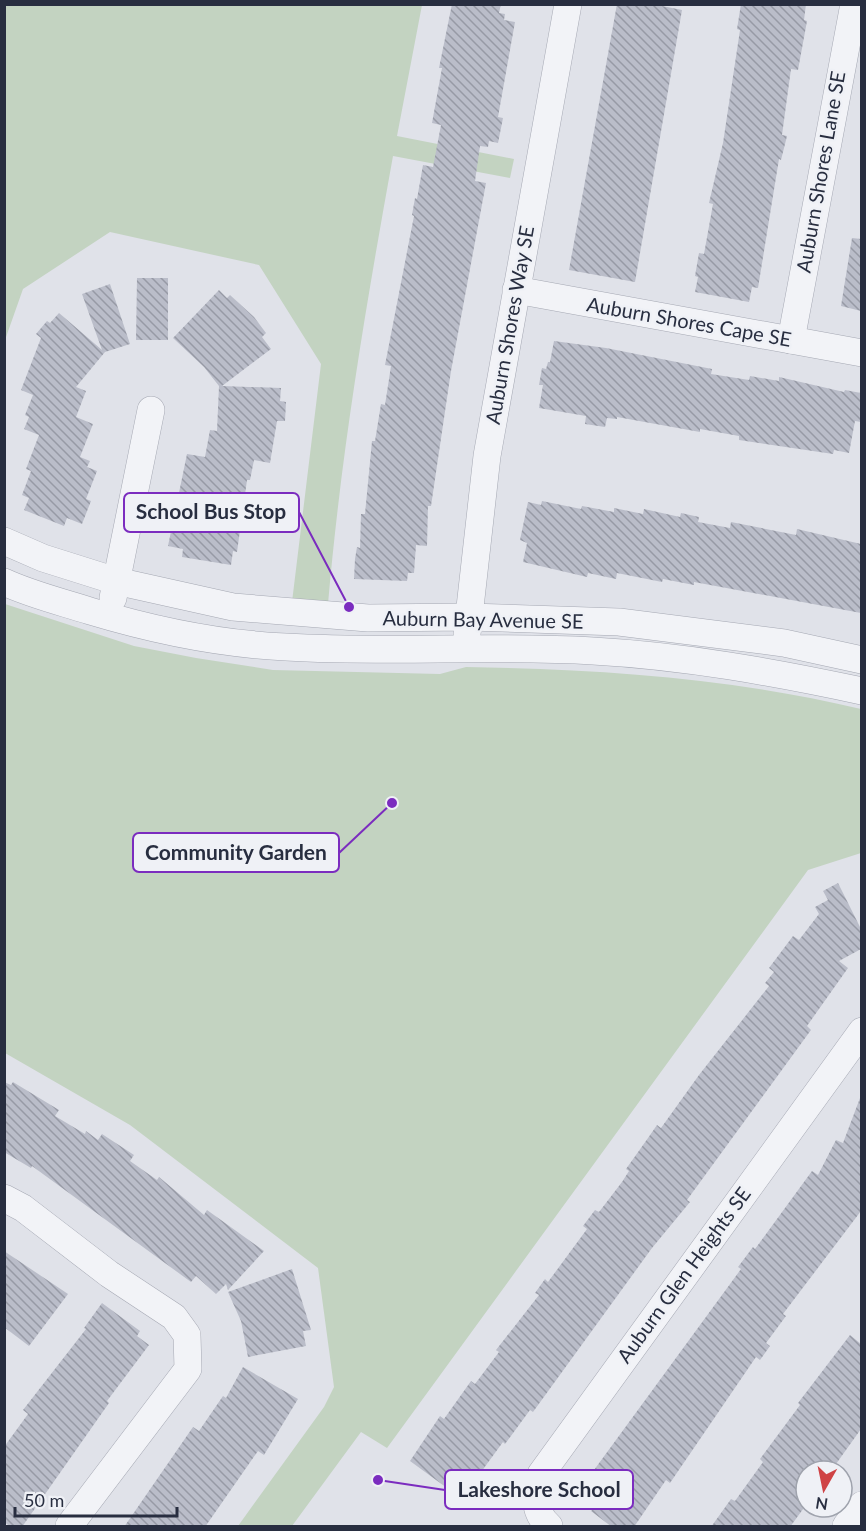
<svg xmlns="http://www.w3.org/2000/svg" width="866" height="1531" viewBox="0 0 866 1531" font-family="Lato,sans-serif">
  <defs>
    <pattern id="building-back-hatch" width="6" height="6" patternUnits="userSpaceOnUse" patternTransform="scale(1.5)"><rect width="6" height="6" fill="#babdc9"/><path d="M-1 5l2 2M0 0l6 6M5-1l2 2" fill="none" stroke="#979aa5"/></pattern>
  </defs>
  <rect width="100%" height="100%" fill="#e0e2e9"/>
  <g fill="#c3d3c1">
    <path d="M 5,5 L 422,5 L 397,136 L 514,159 L 510,178 L 393,156 C 366,305 341,453 328,604 L 292,602 L 321,364 L 259,265 L 110,232 L 23,289 L 5,340 Z"/>
    <path d="M 5,604 L 134,646 L 196,658 L 273,670 L 440,674 L 466,667 C 599,669 732,678 861,709 L 861,853 L 808,870 L 387,1448 L 361,1432 L 292,1526 L 238,1526 L 324,1407 L 334,1387 L 318,1268 L 130,1125 L 5,1053 Z"/>
  </g>
  <g fill="url(#building-back-hatch)">
    <path d="M 452,4 L 501,4 L 499,13 L 505,14 L 504,20 L 515,22 L 498,117 L 503,118 L 498,143 L 489,141 L 488,147 L 480,146 L 475,181 L 486,183 L 451,371 L 431,506 L 428,506 L 427,546 L 416,545 L 414,573 L 408,573 L 407,581 L 354,579 L 355,559 L 357,547 L 360,548 L 361,514 L 365,514 L 372,441 L 375,441 L 381,404 L 385,405 L 391,366 L 385,365 L 414,216 L 412,215 L 415,198 L 417,199 L 423,165 L 433,167 L 441,125 L 432,123 L 442,68 L 439,68 Z"/>
    <path d="M 617,4 L 652,4 L 682,10 L 635,282 L 569,270 Z"/>
    <path d="M 741,4 L 806,4 L 804,20 L 807,21 L 798,70 L 791,69 L 782,135 L 787,136 L 781,160 L 779,159 L 758,288 L 752,287 L 749,302 L 695,292 L 698,277 L 695,276 L 699,253 L 704,254 L 713,204 L 709,203 L 723,143 L 740,30 L 737,29 Z"/>
    <path d="M 852,238 L 861,239 L 861,311 L 841,306 Z"/>
    <path d="M 137,278 L 168,278 L 168,340 L 136,340 Z"/>
    <path d="M 110,284 L 130,344 L 105,352 L 76,387 L 86,391 L 76,417 L 93,424 L 80,457 L 90,461 L 87,467 L 97,471 L 86,499 L 91,501 L 82,524 L 67,518 L 64,526 L 24,510 L 29,498 L 22,495 L 31,471 L 26,469 L 39,435 L 24,429 L 29,417 L 25,415 L 33,395 L 21,390 L 41,338 L 36,334 L 47,321 L 50,323 L 59,313 L 102,350 L 82,294 Z"/>
    <path d="M 219,290 L 227,298 L 230,295 L 254,317 L 266,333 L 262,337 L 271,349 L 222,386 L 281,388 L 280,401 L 286,402 L 285,421 L 277,421 L 270,463 L 254,460 L 250,480 L 247,480 L 237,552 L 233,551 L 231,565 L 182,557 L 183,549 L 168,546 L 187,454 L 205,457 L 210,430 L 217,431 L 219,386 L 204,367 L 173,338 Z"/>
    <path d="M 554,341 L 606,348 L 712,369 L 711,374 L 749,380 L 750,376 L 779,381 L 779,377 L 844,392 L 845,390 L 861,393 L 861,422 L 855,421 L 849,453 L 834,450 L 833,454 L 739,440 L 739,436 L 700,429 L 700,432 L 617,417 L 617,419 L 607,418 L 605,427 L 585,424 L 586,416 L 539,408 L 543,385 L 539,385 L 542,368 L 546,369 L 548,362 L 550,362 Z"/>
    <path d="M 542,501 L 581,509 L 582,506 L 614,512 L 614,508 L 643,514 L 644,509 L 680,517 L 681,513 L 699,517 L 698,522 L 730,528 L 731,522 L 796,535 L 797,529 L 861,544 L 861,613 L 694,582 L 694,585 L 663,579 L 662,582 L 617,573 L 616,579 L 588,573 L 587,577 L 523,562 L 527,543 L 520,540 L 528,502 L 541,505 Z"/>
    <path d="M 838,883 L 861,929 L 861,949 L 839,961 L 848,968 L 807,1026 L 811,1030 L 687,1200 L 690,1202 L 652,1248 L 533,1412 L 530,1410 L 505,1444 L 503,1442 L 465,1494 L 451,1483 L 447,1488 L 410,1461 L 440,1416 L 444,1419 L 471,1381 L 475,1384 L 499,1352 L 496,1350 L 539,1295 L 535,1293 L 545,1279 L 548,1282 L 587,1229 L 583,1226 L 595,1210 L 599,1212 L 622,1182 L 629,1171 L 626,1169 L 648,1138 L 657,1125 L 661,1128 L 699,1075 L 769,986 L 765,983 L 774,972 L 769,968 L 793,936 L 799,940 L 819,914 L 815,907 L 828,900 L 823,891 Z"/>
    <path d="M 4,1082 L 11,1085 L 13,1082 L 59,1110 L 55,1116 L 85,1134 L 86,1131 L 98,1140 L 102,1134 L 134,1155 L 130,1161 L 157,1180 L 159,1177 L 204,1215 L 207,1210 L 264,1251 L 228,1290 L 226,1284 L 216,1294 L 196,1276 L 191,1282 L 32,1166 L 31,1168 L 4,1152 Z"/>
    <path d="M 860,1098 L 861,1211 L 783,1314 L 786,1316 L 766,1343 L 770,1346 L 760,1360 L 756,1357 L 670,1483 L 666,1480 L 634,1527 L 612,1527 L 591,1511 L 596,1506 L 581,1495 L 594,1470 L 741,1269 L 738,1267 L 753,1247 L 755,1249 L 812,1171 L 818,1175 L 836,1140 L 843,1143 Z"/>
    <path d="M 4,1251 L 68,1294 L 29,1346 L 4,1327 Z"/>
    <path d="M 292,1269 L 311,1330 L 303,1331 L 306,1346 L 248,1357 L 241,1321 L 228,1292 Z"/>
    <path d="M 102,1303 L 140,1331 L 137,1336 L 149,1345 L 107,1401 L 109,1403 L 22,1527 L 11,1527 L 4,1522 L 4,1447 L 28,1414 L 23,1410 L 86,1329 L 84,1328 Z"/>
    <path d="M 850,1335 L 861,1344 L 861,1429 L 831,1471 L 806,1471 L 806,1505 L 790,1527 L 711,1527 L 731,1499 L 735,1501 L 763,1462 L 760,1459 L 800,1405 L 798,1403 Z"/>
    <path d="M 243,1367 L 298,1399 L 264,1455 L 258,1451 L 205,1527 L 124,1527 L 193,1427 L 199,1431 L 223,1396 L 226,1398 Z"/>
  </g>
  <g fill="none" stroke-linecap="round" stroke-linejoin="round">
    <defs>
      <g id="minor">
        <path d="M 516,290 L 862,353"/>
        <path d="M 791,340 L 854,4"/>
        <path d="M 4,541 L 43,558 L 116,581 L 233,607 L 368,618 L 469,617 L 619,622 L 784,643 L 862,660"/>
        <path d="M 4,582 C 32,595 62,602 90,611 C 153,630 219,644 286,647 C 388,653 491,645 593,651 C 684,656 773,672 862,691"/>
        <path d="M 113,598 L 151,410"/>
        <path d="M 467,634 L 487,456 L 568,4"/>
        <path d="M 4,1198 L 23,1208 L 109,1274 L 174,1317 L 187,1335 L 188,1369 L 69,1526"/>
        <path d="M 549,1526 C 533,1512 534,1492 541,1474 L 862,1031"/>
        <path d="M 846,1526 L 862,1505"/>
      </g>
    </defs>
    <use href="#minor" stroke="#a5a8b3" stroke-width="28"/>
    <use href="#minor" stroke="#f2f3f7" stroke-width="27"/>
  </g>
  <g text-anchor="middle" stroke-width="5" stroke-linejoin="round" paint-order="stroke">
    <g font-size="20" fill="#282e40" stroke="#eff1f6">
      <text transform="translate(821 172) rotate(-80)" y="7">Auburn Shores Lane SE</text>
      <text transform="translate(689 322) rotate(10)" y="7">Auburn Shores Cape SE</text>
      <text transform="translate(510 325) rotate(-80)" y="7">Auburn Shores Way SE</text>
      <text transform="translate(483 620) rotate(1)" y="7">Auburn Bay Avenue SE</text>
      <text transform="translate(684 1275) rotate(-54)" y="7">Auburn Glen Heights SE</text>
    </g>
  </g>
  <path fill="none" stroke="#7b2cbf" stroke-width="2" d="M349 607L299 512M392 803L339 853M378 1480L445 1490"/>
  <g fill="#7b2cbf" stroke="#eff1f6" stroke-width="2">
    <circle cx="349" cy="607" r="6"/>
    <circle cx="392" cy="803" r="6"/>
    <circle cx="378" cy="1480" r="6"/>
  </g>
  <g fill="#eff1f6" stroke="#7b2cbf" stroke-width="2">
    <rect x="124" y="493" width="175" height="39" rx="6"/>
    <rect x="133" y="833" width="206" height="39" rx="6"/>
    <rect x="445" y="1470" width="188" height="39" rx="6"/>
  </g>
  <g font-size="21" text-anchor="middle" font-weight="bold" fill="#282e40">
    <text x="211" y="519">School Bus Stop</text>
    <text x="236" y="860">Community Garden</text>
    <text x="539" y="1497">Lakeshore School</text>
  </g>
  <rect width="866" height="1531" fill="none" stroke="#282e40" stroke-width="12"/>
  <g transform="translate(824 1489) rotate(189)"><circle r="28" fill="#eff1f6" stroke="#9fa3ad" stroke-width="1.5"/>
  <path d="M0-4.5L10 22L0 15L-10 22Z" fill="#cf4345"/>
  <text y="-9" font-size="16" font-weight="bold" text-anchor="middle" fill="#282e40">N</text>
  </g>
  <path d="M15 1507v9h162v-9" fill="none" stroke="#282e40" stroke-width="3"/>
  <text x="24" y="1507" font-size="18" fill="#282e40" stroke="#eff1f6" stroke-width="4.5" paint-order="stroke">50 m</text>
</svg>
